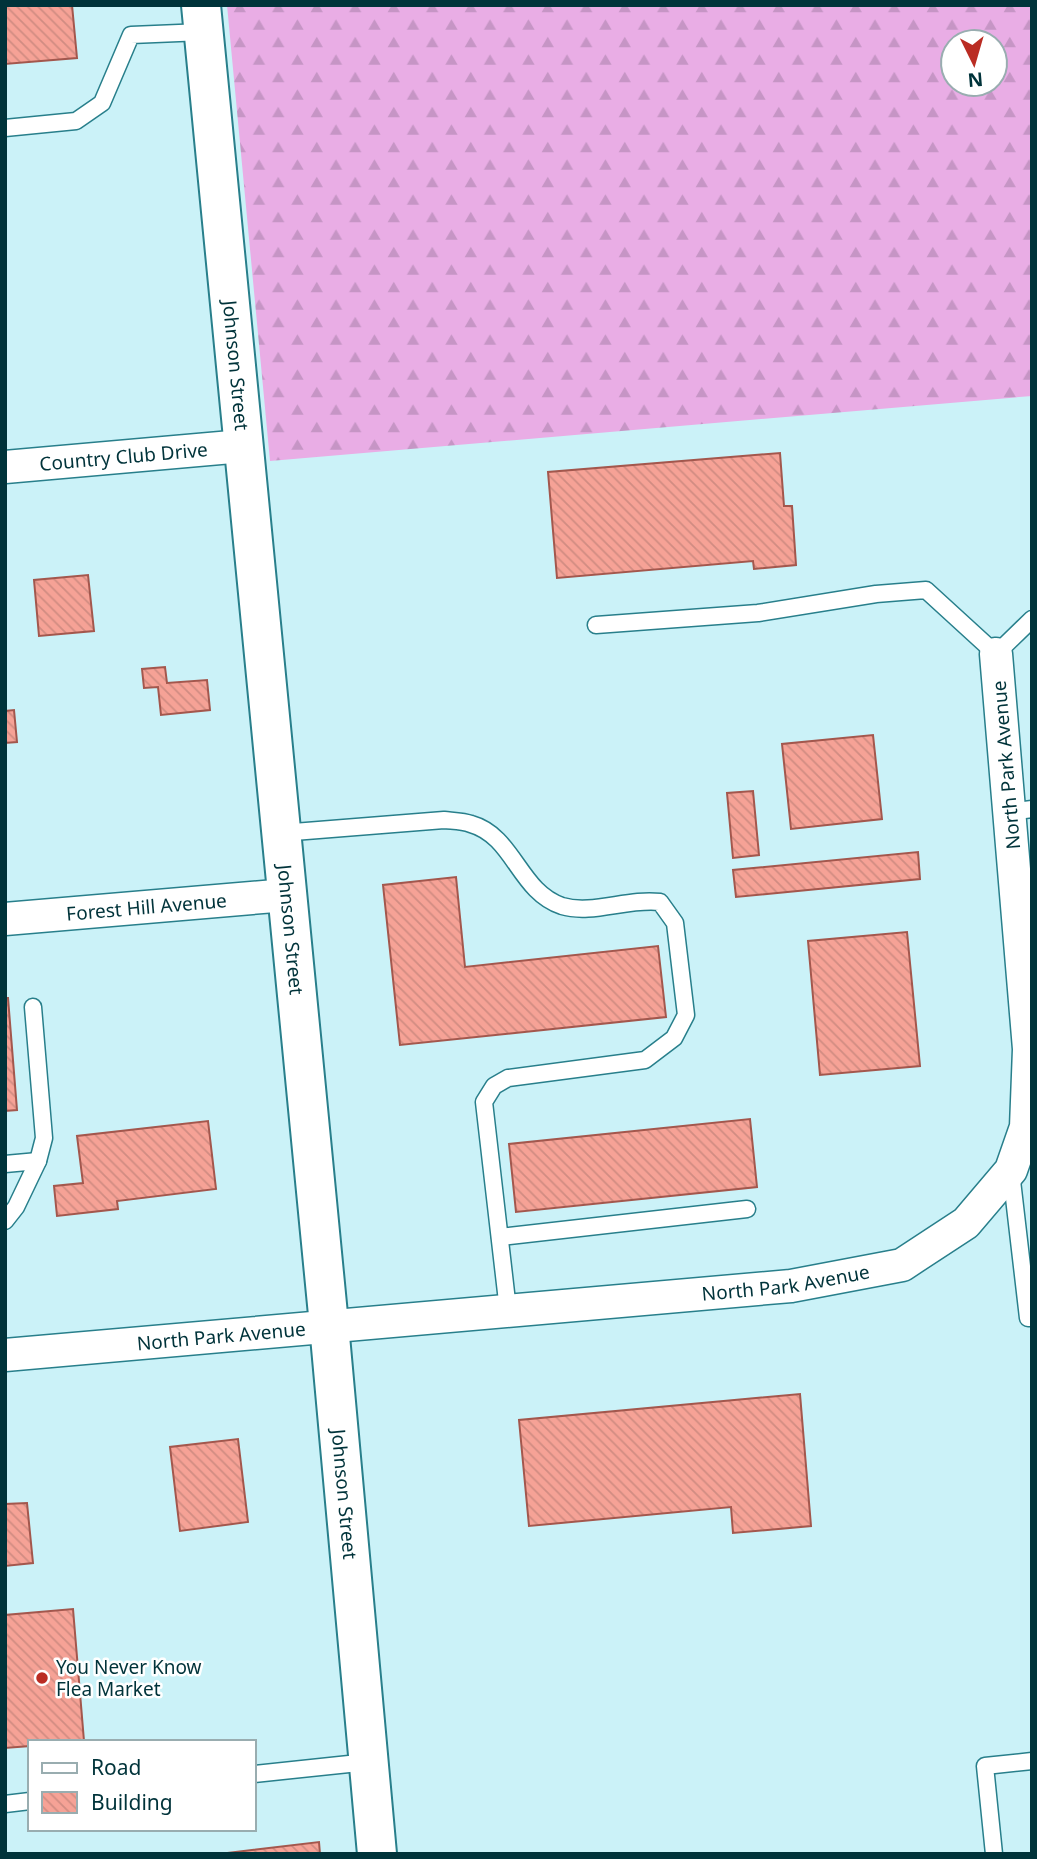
<svg xmlns="http://www.w3.org/2000/svg" width="1037" height="1859" viewBox="0 0 1037 1859" font-family="'Noto Sans',sans-serif">
  <defs>
    <pattern id="forest-firs" width="22" height="20" patternUnits="userSpaceOnUse" patternTransform="scale(1.75)"><rect width="22" height="20" fill="#e9ade5"/><path d="M5 1l3.5 6h-7zM16 11l3.5 6h-7z" fill="#c695c5"/></pattern>
    <pattern id="building-back-hatch" width="6" height="6" patternUnits="userSpaceOnUse" patternTransform="scale(1.75)"><rect width="6" height="6" fill="#f6a296"/><path d="M-1 5l2 2M0 0l6 6M5-1l2 2" fill="none" stroke="#d18c82"/></pattern>
  </defs>
  <rect width="100%" height="100%" fill="#cbf2f8"/>
  <path fill="url(#forest-firs)" fill-rule="evenodd" d="M 227,5 L 1032,5 L 1032,396 L 270,461 ZM 953,42 L 995,42 L 995,84 L 953,84 Z"/>
  <g fill="url(#building-back-hatch)" stroke="#a3574d" stroke-width="2">
    <path d="M 5,5 L 72,5 L 77,58 L 5,64 Z"/>
    <path d="M 780,453 L 784,506 L 792,506 L 796,565 L 754,569 L 753,561 L 557,578 L 548,472 Z"/>
    <path d="M 88,575 L 94,631 L 39,636 L 34,580 Z"/>
    <path d="M 165,667 L 167,683 L 207,680 L 210,710 L 161,715 L 158,687 L 144,688 L 142,669 Z"/>
    <path d="M 14,710 L 17,742 L 5,743 L 5,711 Z"/>
    <path d="M 873,735 L 882,819 L 791,829 L 782,744 Z"/>
    <path d="M 753,791 L 759,855 L 733,858 L 727,793 Z"/>
    <path d="M 918,852 L 920,879 L 736,897 L 733,870 Z"/>
    <path d="M 456,877 L 465,967 L 658,946 L 666,1017 L 400,1045 L 383,885 Z"/>
    <path d="M 907,932 L 920,1066 L 820,1075 L 808,941 Z"/>
    <path d="M 5,998 L 8,998 L 17,1110 L 5,1111 Z"/>
    <path d="M 750,1119 L 757,1187 L 516,1212 L 509,1144 Z"/>
    <path d="M 208,1121 L 216,1189 L 117,1201 L 118,1209 L 57,1216 L 54,1186 L 83,1183 L 77,1136 Z"/>
    <path d="M 800,1394 L 811,1526 L 733,1533 L 731,1507 L 529,1526 L 519,1420 Z"/>
    <path d="M 238,1439 L 248,1522 L 180,1531 L 170,1447 Z"/>
    <path d="M 27,1503 L 33,1563 L 5,1566 L 5,1504 Z"/>
    <path d="M 73,1609 L 84,1741 L 30,1742 L 30,1746 L 5,1748 L 5,1615 Z"/>
    <path d="M 319,1842 L 320,1854 L 219,1854 Z"/>
  </g>
  <g fill="none" stroke-linecap="round" stroke-linejoin="round">
    <defs>
      <g id="lane">
        <path d="M 5,128 L 76,121 L 102,103 L 131,35 L 203,32"/>
        <path d="M 596,625 L 758,613 L 876,594 L 926,590 L 996,654 L 1032,619"/>
        <path d="M 1010,812 L 1032,809"/>
        <path d="M 281,833 L 444,820 C 453,821 463,821 471,824 C 514,836 519,892 562,906 C 592,915 628,898 660,902 L 675,923 L 686,1015 L 674,1038 L 645,1060 L 508,1078 L 494,1086 L 484,1102 L 508,1310"/>
        <path d="M 5,1164 L 38,1161"/>
        <path d="M 1011,1172 L 1028,1318 L 1032,1318"/>
        <path d="M 5,1221 L 16,1207 L 38,1161 L 44,1138 L 33,1007"/>
        <path d="M 500,1237 L 747,1209"/>
        <path d="M 254,1774 L 368,1762"/>
        <path d="M 5,1804 L 30,1801"/>
        <path d="M 994,1854 L 985,1766 L 1032,1761"/>
      </g>
      <g id="street">
        <path id="s1" d="M 5,467 L 243,446"/>
        <path id="s2" d="M 5,919 L 287,895"/>
        <path id="s3" d="M 5,1355 L 791,1286 L 902,1265 L 966,1223 L 1011,1170 L 1026,1127 L 1029,1049 L 996,654"/>
      </g>
      <g id="secondary">
        <path id="s4" d="M 201,5 L 329,1325 L 377,1854"/>
      </g>
    </defs>
    <use href="#lane" stroke="#287f8b" stroke-width="19"/>
    <use href="#street" stroke="#287f8b" stroke-width="35"/>
    <use href="#secondary" stroke="#287f8b" stroke-width="42"/>
    <use href="#lane" stroke="#fff" stroke-width="16"/>
    <use href="#street" stroke="#fff" stroke-width="32"/>
    <use href="#secondary" stroke="#fff" stroke-width="38"/>
  </g>
  <circle fill="#ba2c23" stroke="#fff" stroke-width="2.5" cx="42" cy="1678" r="7"/>
  <g text-anchor="middle" stroke-width="5" stroke-linejoin="round" paint-order="stroke">
    <g font-size="19" fill="#00333a" stroke="#fff">
      <text dy="7" stroke="none"><textPath href="#s4" startOffset="362">Johnson Street</textPath></text>
      <text dy="7" stroke="none"><textPath href="#s1" startOffset="119">Country Club Drive</textPath></text>
      <text transform="translate(1006 765) rotate(-95)" y="7">North Park Avenue</text>
      <text dy="7" stroke="none"><textPath href="#s2" startOffset="142">Forest Hill Avenue</textPath></text>
      <text dy="7" stroke="none"><textPath href="#s4" startOffset="929">Johnson Street</textPath></text>
      <text dy="7" stroke="none"><textPath href="#s3" startOffset="784">North Park Avenue</textPath></text>
      <text dy="7" stroke="none"><textPath href="#s3" startOffset="217">North Park Avenue</textPath></text>
      <text dy="7" stroke="none"><textPath href="#s4" startOffset="1496">Johnson Street</textPath></text>
    </g>
    <g font-size="19" fill="#00333a" stroke="#fff" text-anchor="start">
      <text x="56" y="1674">You Never Know<tspan x="56" dy="22">Flea Market</tspan></text>
    </g>
  </g>
  <rect width="1037" height="1859" fill="none" stroke="#00333a" stroke-width="14"/>
  <rect x="28" y="1740" width="228" height="91" fill="#ffffff" stroke="#99adb0" stroke-width="2"/>
  <rect x="42" y="1763" width="35" height="10" fill="#ffffff" stroke="#99adb0" stroke-width="2"/>
  <text x="91" y="1775" font-size="21" fill="#00333a">Road</text>
  <rect x="42" y="1792" width="35" height="21" fill="url(#building-back-hatch)" stroke="#99adb0" stroke-width="2"/>
  <text x="91" y="1810" font-size="21" fill="#00333a">Building</text>
  <g transform="translate(974 63) rotate(175)"><circle r="33" fill="#ffffff" stroke="#99adb0" stroke-width="2"/>
  <path d="M0-5L12 26L0 18L-12 26Z" fill="#ba2c23"/>
  <text y="-10" font-size="19" font-weight="bold" text-anchor="middle" fill="#00333a">N</text>
  </g>
</svg>
